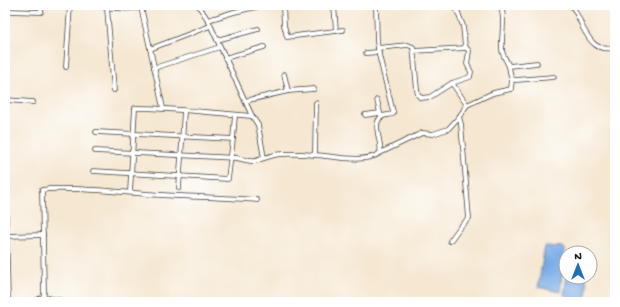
<svg xmlns="http://www.w3.org/2000/svg" width="620" height="307" viewBox="0 0 620 307" font-family="'Gochi Hand',sans-serif">
  <rect width="100%" height="100%" fill="#fff"/>
  <filter id="ink" filterUnits="userSpaceOnUse"><feTurbulence type="fractalNoise" baseFrequency=".025" numOctaves="2"/><feDisplacementMap in="SourceGraphic" scale="8" xChannelSelector="R" yChannelSelector="G"/><feConvolveMatrix kernelMatrix="1 2 1 2 8 2 1 2 1" color-interpolation-filters="sRGB"/></filter>
  <filter id="wash" filterUnits="userSpaceOnUse"><feTurbulence type="fractalNoise" baseFrequency=".012" numOctaves="4" result="noise"/><feDisplacementMap in="SourceGraphic" scale="16" xChannelSelector="R" yChannelSelector="G"/><feGaussianBlur stdDeviation="0.9" result="paint"/><feColorMatrix in="noise" values="0 0 0 0 0 0 0 0 0 0 0 0 0 0 0 0 0 1.4 0 .05"/><feComposite in="paint" operator="in"/></filter>
  <g filter="url(#wash)">
    <rect width="100%" height="100%" fill="#f5e7d0"/>
    <g fill="#78ace5" stroke="#4a6480">
      <path d="M 545,246 L 563,247 L 565,249 L 560,292 L 538,287 Z"/>
      <path d="M 567,277 L 586,277 L 587,286 L 586,301 L 585,302 L 575,302 L 568,300 L 564,294 Z"/>
    </g>
  </g>
  <g filter="url(#ink)">
    <g fill="none" stroke-linecap="round" stroke-linejoin="round">
      <defs>
        <g id="street">
          <path d="M 95,5 C 116,10 139,9 159,5"/>
          <path d="M 198,5 L 208,20 L 252,116 L 258,125 L 264,158"/>
          <path d="M 283,5 L 284,25 L 287,37 L 343,30"/>
          <path d="M 334,5 L 336,31"/>
          <path d="M 500,5 C 506,15 501,37 502,49 C 502,56 507,60 509,67 C 510,71 510,75 512,79 L 516,80 L 554,77"/>
          <path d="M 572,5 C 576,13 580,20 583,28 C 591,43 597,51 615,48"/>
          <path d="M 141,7 L 163,108"/>
          <path d="M 107,8 L 114,90"/>
          <path d="M 9,11 L 41,12 L 41,5"/>
          <path d="M 208,20 L 234,12 L 265,5"/>
          <path d="M 217,40 L 258,29"/>
          <path d="M 378,48 L 408,45 L 413,47 L 417,90 L 418,95 L 421,98 L 430,97 L 452,83 L 470,77 L 471,72 L 467,64 L 469,51 L 465,46 L 463,26 L 455,5"/>
          <path d="M 150,49 L 210,26"/>
          <path d="M 414,51 L 466,48"/>
          <path d="M 366,53 L 379,52"/>
          <path d="M 225,58 L 264,47"/>
          <path d="M 509,66 L 537,63"/>
          <path d="M 66,67 L 70,5"/>
          <path d="M 154,68 L 220,47"/>
          <path d="M 284,74 L 288,91"/>
          <path d="M 452,83 L 467,105"/>
          <path d="M 5,100 L 33,102"/>
          <path d="M 377,100 L 380,113"/>
          <path d="M 245,101 L 288,91 L 314,89"/>
          <path d="M 365,115 L 380,113 L 382,117"/>
          <path d="M 96,132 L 233,139 L 235,115"/>
          <path d="M 95,151 L 237,158 C 242,159 249,162 255,161 C 264,159 272,154 282,154 C 293,153 305,154 316,155 C 333,156 365,164 380,153 C 383,143 370,122 383,116 C 386,115 390,115 393,114 L 393,112 L 379,55 L 377,42 L 376,5"/>
          <path d="M 5,153 L 6,153"/>
          <path d="M 380,153 L 422,133 L 433,134 L 448,129 L 459,117 L 467,105 L 493,93 L 511,89 L 512,79"/>
          <path d="M 315,154 L 316,103"/>
          <path d="M 93,171 L 228,179 L 233,139"/>
          <path d="M 5,187 L 8,301"/>
          <path d="M 179,188 L 184,111"/>
          <path d="M 130,192 L 135,108 C 174,108 213,113 252,116"/>
          <path d="M 6,236 L 43,235"/>
          <path d="M 450,241 L 460,227 L 469,218 L 461,124 L 459,117"/>
          <path d="M 5,301 L 12,302"/>
          <path d="M 34,302 L 43,297 L 68,302"/>
          <path d="M 42,302 L 44,293 L 42,190 C 53,188 65,189 76,189 C 100,190 123,192 147,194 C 184,197 220,197 257,200"/>
        </g>
      </defs>
      <use href="#street" stroke="#3d3a37" stroke-width="5.5"/>
      <use href="#street" stroke="#fff" stroke-width="4"/>
    </g>
  </g>
  <rect width="620" height="307" fill="none" stroke="#fff" stroke-width="20"/>
  <g transform="translate(578 265)"><circle r="19" fill="#ffffff" stroke="#a4a4a4"/>
  <path d="M0-3L7 15L0 10L-7 15Z" fill="#1f6fb2"/>
  <text y="-6" font-size="11" font-weight="bold" text-anchor="middle" fill="#1c1c1c">N</text>
  </g>
</svg>
